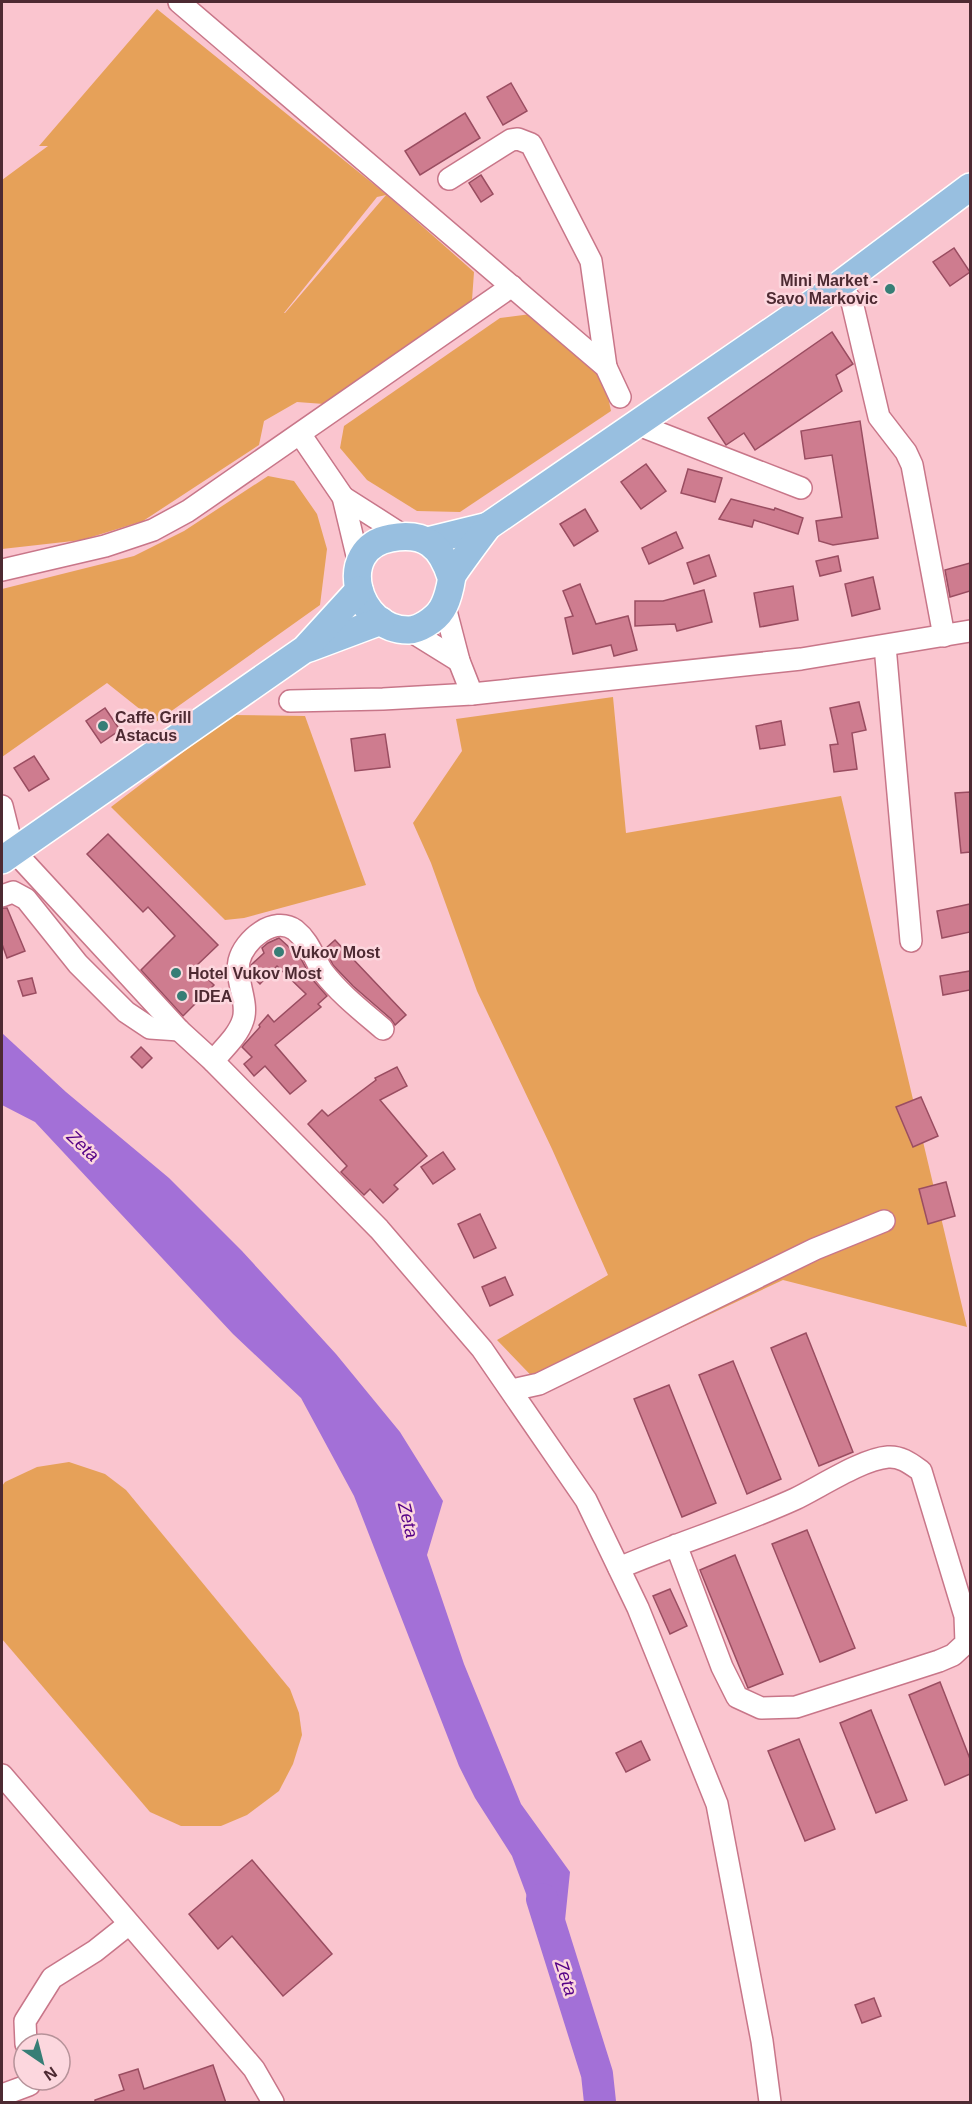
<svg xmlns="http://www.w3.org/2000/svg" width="972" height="2104" viewBox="0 0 972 2104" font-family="Helvetica,sans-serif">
  <rect width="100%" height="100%" fill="#fac5cf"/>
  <g fill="#e6a159" fill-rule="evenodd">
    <path d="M 157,9 L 387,195 L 474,272 L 472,300 L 324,404 L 297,402 L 264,421 L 259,445 L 143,521 L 82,540 L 2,549 L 2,180 L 48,146 L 39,146 ZM 386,195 L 285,313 L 284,313 L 377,197 Z"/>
    <path d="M 531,314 L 603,373 L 611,411 L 460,512 L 417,511 L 367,480 L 340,448 L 344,426 L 500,318 Z"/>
    <path d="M 268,476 L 294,481 L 317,514 L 327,549 L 320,605 L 156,722 L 107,683 L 2,757 L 2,589 L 134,556 L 184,531 Z"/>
    <path d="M 613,697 L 626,833 L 841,796 L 967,1327 L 783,1280 L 546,1391 L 497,1340 L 608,1275 L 552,1149 L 477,991 L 431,863 L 413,823 L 462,751 L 456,719 Z"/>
    <path d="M 232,715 L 305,716 L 366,885 L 244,918 L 225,920 L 111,807 Z"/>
    <path d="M 69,1462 L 105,1474 L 126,1490 L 290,1689 L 299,1713 L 302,1735 L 293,1764 L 279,1791 L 247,1815 L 221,1826 L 181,1826 L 150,1812 L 2,1639 L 2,1486 L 5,1482 L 37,1467 Z"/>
  </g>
  <path fill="#a370d7" d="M 2,1033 L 66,1092 L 169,1178 L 242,1251 L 336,1354 L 400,1432 L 443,1501 L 427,1555 L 464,1664 L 521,1804 L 570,1872 L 564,1930 L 556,1940 L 544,1942 L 512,1856 L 475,1798 L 459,1766 L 354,1496 L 301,1398 L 233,1334 L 35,1122 L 2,1105 Z"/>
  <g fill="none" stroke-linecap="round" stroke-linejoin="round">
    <path stroke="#a370d7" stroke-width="32" d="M 542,1899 L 597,2074 L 600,2102"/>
  </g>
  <g fill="#ce7c8f" stroke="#9a4d61" stroke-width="1.5">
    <path d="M 511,83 L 527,111 L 503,125 L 487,97 Z"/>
    <path d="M 465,113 L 480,138 L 420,175 L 405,151 Z"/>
    <path d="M 481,175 L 493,194 L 481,202 L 469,183 Z"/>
    <path d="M 954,248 L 970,272 L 950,286 L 933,262 Z"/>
    <path d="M 832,332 L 853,364 L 836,375 L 842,391 L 755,450 L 744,433 L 726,445 L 708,418 Z"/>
    <path d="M 860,421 L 878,538 L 833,545 L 819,541 L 816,521 L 842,517 L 832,455 L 805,459 L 801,431 Z"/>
    <path d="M 646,464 L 666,491 L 641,509 L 621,482 Z"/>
    <path d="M 688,469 L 722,478 L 715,502 L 681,493 Z"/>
    <path d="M 731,499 L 774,510 L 775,508 L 803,518 L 798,534 L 754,520 L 752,527 L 719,519 Z"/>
    <path d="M 585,509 L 598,531 L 574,546 L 560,524 Z"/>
    <path d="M 676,532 L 683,548 L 649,564 L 642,548 Z"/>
    <path d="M 709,555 L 716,576 L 694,584 L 687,563 Z"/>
    <path d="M 838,556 L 841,571 L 820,576 L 816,561 Z"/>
    <path d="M 970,563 L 970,591 L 950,597 L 945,570 Z"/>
    <path d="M 873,577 L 880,609 L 852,616 L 845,584 Z"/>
    <path d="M 580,584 L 596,624 L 628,616 L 637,650 L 614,656 L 611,645 L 573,654 L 565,618 L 573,616 L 563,591 Z"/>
    <path d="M 793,586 L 798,620 L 760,627 L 754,593 Z"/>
    <path d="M 704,590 L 712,622 L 677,631 L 675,624 L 635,626 L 635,601 L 663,601 Z"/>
    <path d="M 859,702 L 866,730 L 852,733 L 857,769 L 834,772 L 830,745 L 838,744 L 830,708 Z"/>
    <path d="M 105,708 L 120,730 L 101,743 L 86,721 Z"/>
    <path d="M 781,721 L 785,745 L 760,749 L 756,726 Z"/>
    <path d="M 385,734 L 390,767 L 355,771 L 351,739 Z"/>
    <path d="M 34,756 L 49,779 L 29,791 L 14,768 Z"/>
    <path d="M 970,792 L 970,852 L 961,853 L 955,793 Z"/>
    <path d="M 108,834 L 218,945 L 195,967 L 214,985 L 183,1016 L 141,970 L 175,936 L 148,907 L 143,912 L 87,854 Z"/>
    <path d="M 970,904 L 970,932 L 942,938 L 937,911 Z"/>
    <path d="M 2,908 L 7,908 L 25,951 L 7,958 L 2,944 Z"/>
    <path d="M 279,938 L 300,957 L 312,979 L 327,996 L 318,1004 L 321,1007 L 275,1045 L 306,1081 L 290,1094 L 265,1066 L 254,1076 L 244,1064 L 252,1057 L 242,1047 L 260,1027 L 259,1025 L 268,1015 L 274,1022 L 306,994 L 277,966 L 260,984 L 252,976 L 251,965 L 264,953 L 262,948 L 268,943 Z"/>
    <path d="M 335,940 L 406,1015 L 395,1025 L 391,1019 L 353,986 L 333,965 L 325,949 Z"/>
    <path d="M 970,971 L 970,990 L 943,995 L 940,976 Z"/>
    <path d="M 32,978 L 36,993 L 23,996 L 18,981 Z"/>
    <path d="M 141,1047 L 152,1058 L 142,1068 L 131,1057 Z"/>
    <path d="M 397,1067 L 407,1086 L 380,1100 L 427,1156 L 394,1185 L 398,1189 L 383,1203 L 370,1189 L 364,1195 L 341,1172 L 347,1166 L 308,1124 L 322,1110 L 328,1116 L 376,1080 L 375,1078 Z"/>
    <path d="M 921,1097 L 938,1136 L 913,1147 L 896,1107 Z"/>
    <path d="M 443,1152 L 455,1169 L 433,1184 L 421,1167 Z"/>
    <path d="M 946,1182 L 955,1216 L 928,1224 L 919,1189 Z"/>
    <path d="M 480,1214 L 496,1248 L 474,1258 L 458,1224 Z"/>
    <path d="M 505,1277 L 513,1295 L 490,1306 L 482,1287 Z"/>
    <path d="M 806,1333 L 853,1452 L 819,1466 L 771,1348 Z"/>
    <path d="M 733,1361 L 781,1479 L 747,1494 L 699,1375 Z"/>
    <path d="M 669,1385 L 716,1503 L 682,1517 L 634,1399 Z"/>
    <path d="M 807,1530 L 855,1648 L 820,1662 L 772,1544 Z"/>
    <path d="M 735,1555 L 783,1674 L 748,1688 L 700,1570 Z"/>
    <path d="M 670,1589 L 687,1626 L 670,1634 L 653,1596 Z"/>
    <path d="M 940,1682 L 970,1759 L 970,1774 L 945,1785 L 909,1695 Z"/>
    <path d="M 871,1710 L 907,1800 L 876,1813 L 840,1723 Z"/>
    <path d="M 799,1739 L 835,1829 L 805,1841 L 768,1751 Z"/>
    <path d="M 641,1741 L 650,1760 L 626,1772 L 616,1753 Z"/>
    <path d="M 252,1860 L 332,1954 L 283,1996 L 232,1936 L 218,1949 L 189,1914 Z"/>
    <path d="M 874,1998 L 881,2016 L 862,2023 L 855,2005 Z"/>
    <path d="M 213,2065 L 226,2103 L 95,2103 L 95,2100 L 124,2090 L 119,2075 L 138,2069 L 144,2089 Z"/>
  </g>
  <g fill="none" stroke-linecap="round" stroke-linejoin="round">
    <defs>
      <g id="minor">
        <path d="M 179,2 L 606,367 L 620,397"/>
        <path d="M 449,179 L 511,140 L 518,139 L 531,144 L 591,261 L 606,367"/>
        <path d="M 839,285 L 852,302 L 879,417 L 906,452 L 912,465 L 944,636"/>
        <path d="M 636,424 L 801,488"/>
        <path d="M 300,434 L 343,497 L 359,564"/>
        <path d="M 343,497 L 404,536"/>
        <path d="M 2,570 L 105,546 L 153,530 L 188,511 L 512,286"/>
        <path d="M 445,607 L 459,661 L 472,694 L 801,659 L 970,631"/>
        <path d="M 409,630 L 459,661"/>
        <path d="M 885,646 L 911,941"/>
        <path d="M 290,701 L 383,699 L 472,694"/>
        <path d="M 2,806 L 13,850 L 179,1030 L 213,1061 L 379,1229 L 482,1349 L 586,1500 L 638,1608 L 717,1804 L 762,2041 L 770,2102"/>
        <path d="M 2,896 L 13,892 L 26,899 L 78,964 L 126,1012 L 150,1028 L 179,1030"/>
        <path d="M 213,1061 C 223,1049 238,1036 243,1020 C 249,1002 235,981 239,961 C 244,940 274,915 295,930 C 310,942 313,957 323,972 C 340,994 362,1011 383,1029"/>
        <path d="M 512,1390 L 539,1384 L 815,1249 L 884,1221"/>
        <path d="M 619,1568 C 677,1543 738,1525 795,1499 C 820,1487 862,1459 888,1457 C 901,1456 911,1464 921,1471 L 965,1616 L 966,1643 L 953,1655 L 939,1661 L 796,1707 L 761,1708 L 737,1697 L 722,1667 L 676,1545"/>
        <path d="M 2,1775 L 254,2069 L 273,2102"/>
        <path d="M 26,2044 L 25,2021 L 52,1978 L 95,1951 L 129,1924"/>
        <path d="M 2,2095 L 29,2085 L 29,2080"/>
      </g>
      <g id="major">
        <path d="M 427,541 L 488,526"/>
        <path d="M 451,577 C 441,545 425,532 391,538 C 334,548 356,631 409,630 C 414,630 421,627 426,624 C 441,615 446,605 450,587 C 451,583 451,579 453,574 C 464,558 476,542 488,526 L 839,285 L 970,187"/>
        <path d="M 309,648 L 381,621"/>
        <path d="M 2,860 L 305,649 L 359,590"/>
      </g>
    </defs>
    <use href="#minor" stroke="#c87689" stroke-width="24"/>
    <use href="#major" stroke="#fff" stroke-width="30"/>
    <use href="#minor" stroke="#fff" stroke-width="21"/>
    <use href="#major" stroke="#98bfe0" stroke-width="27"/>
  </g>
  <g fill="#377e76" stroke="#fcd7de" stroke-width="2">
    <circle cx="890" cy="289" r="6"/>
    <circle cx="103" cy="726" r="6"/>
    <circle cx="279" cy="952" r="6"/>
    <circle cx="176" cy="973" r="6"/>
    <circle cx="182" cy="996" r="6"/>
  </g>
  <g text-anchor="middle" stroke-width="5" stroke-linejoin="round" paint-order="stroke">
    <g font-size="16" font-weight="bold" fill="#4d2a32" stroke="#fcd7de" text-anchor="start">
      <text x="878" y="286" text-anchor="end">Mini Market -<tspan x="878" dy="18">Savo Markovic</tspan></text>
      <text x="115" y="723">Caffe Grill<tspan x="115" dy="18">Astacus</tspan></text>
      <text x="291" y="958">Vukov Most</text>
      <text x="188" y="979">Hotel Vukov Most</text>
      <text x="194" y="1002">IDEA</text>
    </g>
    <g font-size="18" font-style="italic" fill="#550087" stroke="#fcd7de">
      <text transform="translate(83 1146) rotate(43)" y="6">Zeta</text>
      <text transform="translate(408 1520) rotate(76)" y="6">Zeta</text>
      <text transform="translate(566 1978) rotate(72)" y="6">Zeta</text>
    </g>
  </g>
  <rect width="972" height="2104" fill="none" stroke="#4d2a32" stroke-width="6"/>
  <g transform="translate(42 2062) rotate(145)"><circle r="28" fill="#fcd7de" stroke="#b69299" stroke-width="1.5"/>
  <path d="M0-4.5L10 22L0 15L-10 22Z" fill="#377e76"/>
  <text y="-9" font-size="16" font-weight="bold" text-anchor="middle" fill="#4d2a32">N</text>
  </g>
</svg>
